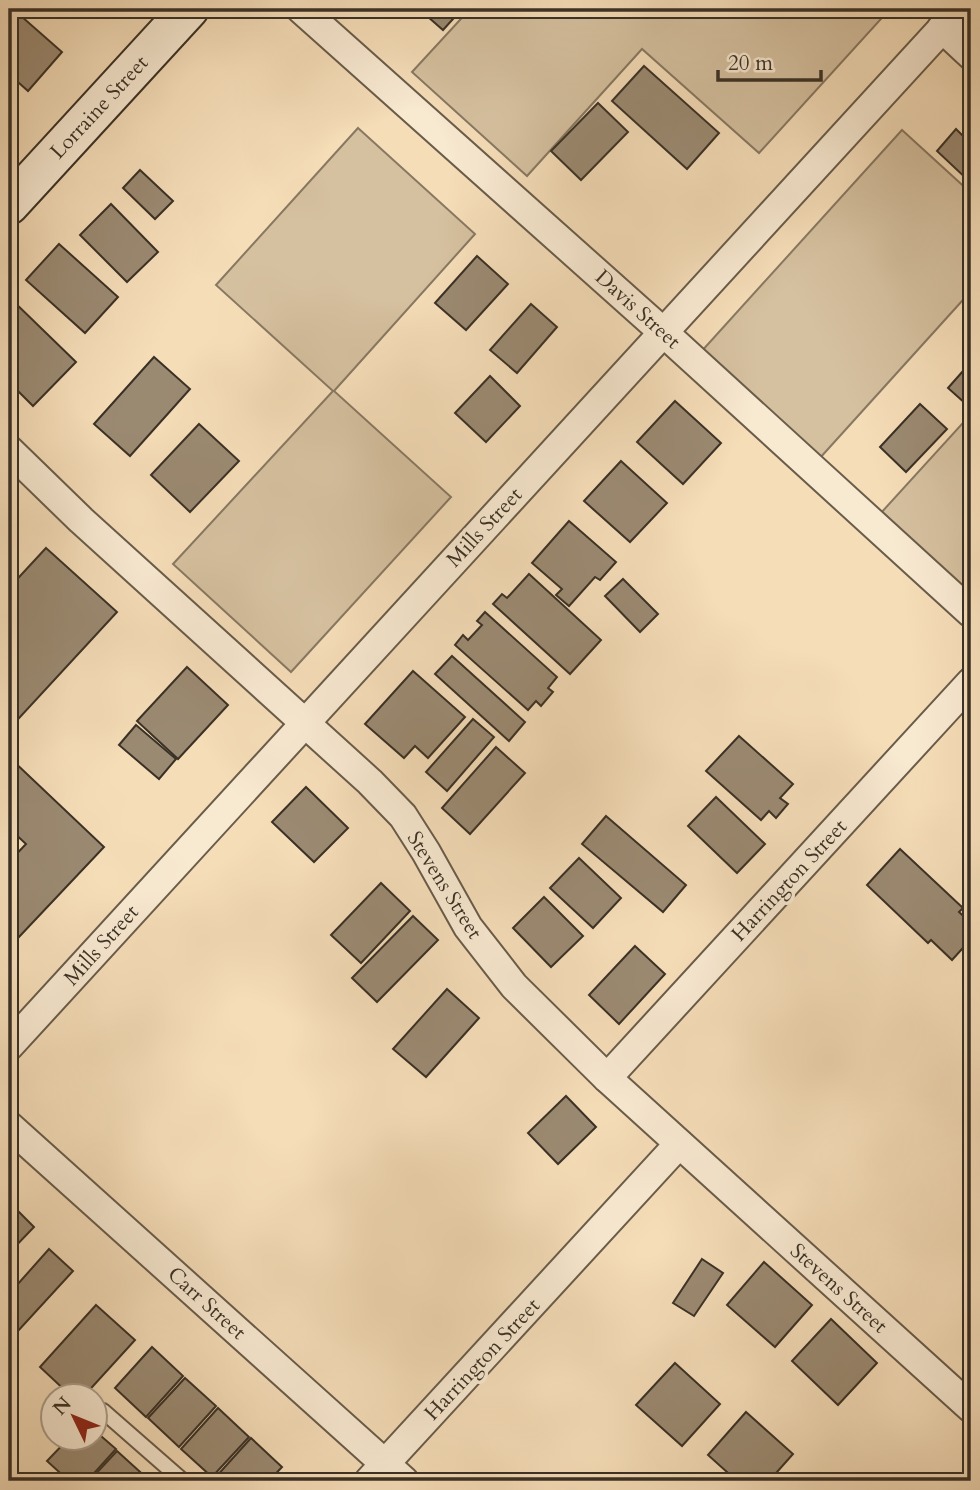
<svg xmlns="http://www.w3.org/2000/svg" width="980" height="1490" viewBox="0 0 980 1490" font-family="Cardo,serif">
  <rect width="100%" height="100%" fill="#f5ddb8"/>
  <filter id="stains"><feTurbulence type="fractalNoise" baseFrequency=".00286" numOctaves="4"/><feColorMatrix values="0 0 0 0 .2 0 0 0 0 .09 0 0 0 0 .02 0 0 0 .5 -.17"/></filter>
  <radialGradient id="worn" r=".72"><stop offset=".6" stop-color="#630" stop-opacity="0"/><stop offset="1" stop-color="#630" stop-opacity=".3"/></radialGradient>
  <g fill="#d5c09f" stroke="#887862" stroke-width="2">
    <path d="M 470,9 L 890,9 L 759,153 L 642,49 L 527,176 L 412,72 Z"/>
    <path d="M 358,128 L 475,234 L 334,391 L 451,497 L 291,672 L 173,564 L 333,391 L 216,285 Z"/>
    <path d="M 902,130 L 971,193 L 971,291 L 819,459 L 700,353 Z"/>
    <path d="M 971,414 L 971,596 L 880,514 Z"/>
  </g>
  <g fill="#9b8a72" stroke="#3a3126" stroke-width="2">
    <path d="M 9,9 L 13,9 L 62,52 L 28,91 L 9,74 Z"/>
    <path d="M 419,9 L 462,9 L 443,30 Z"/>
    <path d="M 644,66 L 719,133 L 687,169 L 612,101 Z"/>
    <path d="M 598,103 L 628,132 L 581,180 L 551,151 Z"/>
    <path d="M 971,127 L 971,183 L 937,151 L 956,129 L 963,136 Z"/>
    <path d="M 140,170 L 173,201 L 155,219 L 123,188 Z"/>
    <path d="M 111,204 L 158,252 L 127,282 L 80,235 Z"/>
    <path d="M 59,244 L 118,297 L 85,333 L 26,280 Z"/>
    <path d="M 477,256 L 508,284 L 466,330 L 435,303 Z"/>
    <path d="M 9,297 L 76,362 L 33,406 L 9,382 Z"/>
    <path d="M 531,304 L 557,327 L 517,373 L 490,350 Z"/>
    <path d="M 154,357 L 190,389 L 130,456 L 94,424 Z"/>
    <path d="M 971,362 L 971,398 L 966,404 L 948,388 Z"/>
    <path d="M 490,376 L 520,406 L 486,442 L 455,413 Z"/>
    <path d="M 675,401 L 721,443 L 683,484 L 637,442 Z"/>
    <path d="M 920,404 L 947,429 L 906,472 L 880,447 Z"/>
    <path d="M 199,424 L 239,461 L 190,512 L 151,475 Z"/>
    <path d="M 621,461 L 667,503 L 630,542 L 584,501 Z"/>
    <path d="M 569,521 L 616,562 L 600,580 L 595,577 L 569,606 L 556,595 L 562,589 L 532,563 Z"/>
    <path d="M 46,548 L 117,612 L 9,729 L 9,588 Z"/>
    <path d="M 529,574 L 601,640 L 570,674 L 493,604 L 502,594 L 507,598 Z"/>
    <path d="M 623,579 L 658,614 L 640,632 L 605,596 Z"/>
    <path d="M 485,612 L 557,677 L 548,688 L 553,692 L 541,706 L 536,701 L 528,710 L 455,645 L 463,635 L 468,640 L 482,625 L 477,621 Z"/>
    <path d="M 452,656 L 525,722 L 509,741 L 435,674 Z"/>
    <path d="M 187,667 L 228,705 L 178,759 L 137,721 Z"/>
    <path d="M 413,671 L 465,717 L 428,758 L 415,746 L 404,758 L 365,724 Z"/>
    <path d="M 473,719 L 494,737 L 447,791 L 426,772 Z"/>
    <path d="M 136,725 L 176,759 L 159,779 L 119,745 Z"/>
    <path d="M 739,736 L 793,784 L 780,798 L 788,804 L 776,818 L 769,811 L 761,820 L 706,771 Z"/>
    <path d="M 496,747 L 525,773 L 470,834 L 442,808 Z"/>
    <path d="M 9,757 L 104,847 L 18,938 L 9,929 L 9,862 L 26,844 L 9,828 Z"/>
    <path d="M 306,787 L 348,828 L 314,862 L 272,822 Z"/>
    <path d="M 716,797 L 765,844 L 737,873 L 688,826 Z"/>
    <path d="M 606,816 L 686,885 L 663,912 L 582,844 Z"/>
    <path d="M 900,849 L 963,908 L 959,912 L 971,923 L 971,939 L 952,960 L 931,940 L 928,943 L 867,885 Z"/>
    <path d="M 579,858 L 621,898 L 593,928 L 550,888 Z"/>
    <path d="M 381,883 L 410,911 L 361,963 L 331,935 Z"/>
    <path d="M 544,897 L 583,936 L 551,967 L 513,928 Z"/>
    <path d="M 413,916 L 438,940 L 377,1002 L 352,978 Z"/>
    <path d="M 635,946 L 665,974 L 619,1024 L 589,995 Z"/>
    <path d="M 447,989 L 479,1018 L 426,1077 L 393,1049 Z"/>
    <path d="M 566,1096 L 596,1127 L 558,1164 L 528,1133 Z"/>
    <path d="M 16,1209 L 34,1227 L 10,1252 L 9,1250 L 9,1217 Z"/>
    <path d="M 49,1249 L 73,1271 L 17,1332 L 9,1324 L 9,1294 Z"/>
    <path d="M 702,1259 L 723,1273 L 694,1316 L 673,1303 Z"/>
    <path d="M 764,1262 L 812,1305 L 775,1347 L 727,1305 Z"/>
    <path d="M 96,1305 L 135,1340 L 84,1396 L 71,1396 L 40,1367 Z"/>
    <path d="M 831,1319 L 877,1363 L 838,1405 L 792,1361 Z"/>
    <path d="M 152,1347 L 183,1376 L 146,1417 L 115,1388 Z"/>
    <path d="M 675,1363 L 720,1404 L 682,1446 L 636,1405 Z"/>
    <path d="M 185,1378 L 216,1406 L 179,1447 L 148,1418 Z"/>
    <path d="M 218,1408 L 249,1437 L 212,1477 L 181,1449 Z"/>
    <path d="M 746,1412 L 793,1454 L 769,1481 L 737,1481 L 708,1455 Z"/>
    <path d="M 94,1430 L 116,1449 L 87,1481 L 69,1481 L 47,1461 L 69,1438 L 94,1438 Z"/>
    <path d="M 251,1438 L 282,1467 L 269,1481 L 216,1481 L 214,1479 Z"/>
    <path d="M 117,1451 L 149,1480 L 147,1481 L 89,1481 Z"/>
  </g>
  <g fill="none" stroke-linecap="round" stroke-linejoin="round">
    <defs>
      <path id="service" d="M 103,1411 L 183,1481"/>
      <g id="minor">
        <path d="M 301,9 L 663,332 L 971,613"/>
        <path d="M 942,28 L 971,55"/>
        <path d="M 9,450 L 81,520 L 370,782 L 403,816 L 426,852 L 468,927 L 514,986 L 607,1078 L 971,1408"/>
        <path d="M 9,1046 L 960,9"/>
        <path d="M 607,1078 L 971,682"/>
        <path d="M 9,1126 L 404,1481"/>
        <path d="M 369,1481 L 679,1144"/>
      </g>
      <path id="secondary" d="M 9,205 L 189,9"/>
    </defs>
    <use href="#service" stroke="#695c4a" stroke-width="18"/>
    <use href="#minor" stroke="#695c4a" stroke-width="32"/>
    <use href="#secondary" stroke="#3a3126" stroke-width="42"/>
    <use href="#service" stroke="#f8e9d1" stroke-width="14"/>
    <use href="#minor" stroke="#f8e9d1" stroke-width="28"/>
    <use href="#secondary" stroke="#f8e9d1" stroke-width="38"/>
  </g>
  <g text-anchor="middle" stroke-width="7" stroke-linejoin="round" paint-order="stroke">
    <g font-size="21" fill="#3a3126" stroke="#f8e9d1">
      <text transform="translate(99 107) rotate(-47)" y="7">Lorraine Street</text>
      <text transform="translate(638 309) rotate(42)" y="7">Davis Street</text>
      <text transform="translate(484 527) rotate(-47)" y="7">Mills Street</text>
      <text transform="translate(789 880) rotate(-47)" y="7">Harrington Street</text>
      <text transform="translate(445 885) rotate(58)" y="7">Stevens Street</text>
      <text transform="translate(101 945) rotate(-48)" y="7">Mills Street</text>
      <text transform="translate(839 1288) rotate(42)" y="7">Stevens Street</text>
      <text transform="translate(207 1303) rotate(42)" y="7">Carr Street</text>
      <text transform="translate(482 1359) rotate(-47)" y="7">Harrington Street</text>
    </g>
  </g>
  <rect width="980" height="1490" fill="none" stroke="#f5ddb8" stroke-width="35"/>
  <rect x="10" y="10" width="959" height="1469" fill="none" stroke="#3a3126" stroke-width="3.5"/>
  <rect x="18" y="18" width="945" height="1455" fill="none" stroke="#3a3126" stroke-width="2"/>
  <g transform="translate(74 1417) rotate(313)"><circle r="33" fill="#f8e9d1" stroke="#ac9f8d" stroke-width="2"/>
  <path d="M0-5L12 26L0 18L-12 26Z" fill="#8f2418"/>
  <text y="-10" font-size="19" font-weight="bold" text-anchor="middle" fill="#3a3126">N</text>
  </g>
  <path d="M718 70v10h103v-10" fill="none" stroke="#3a3126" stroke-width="3.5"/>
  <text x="728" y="70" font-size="21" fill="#3a3126" stroke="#f8e9d1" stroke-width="5" paint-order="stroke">20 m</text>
  <rect width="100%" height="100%" filter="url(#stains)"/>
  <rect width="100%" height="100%" fill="url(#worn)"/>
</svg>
